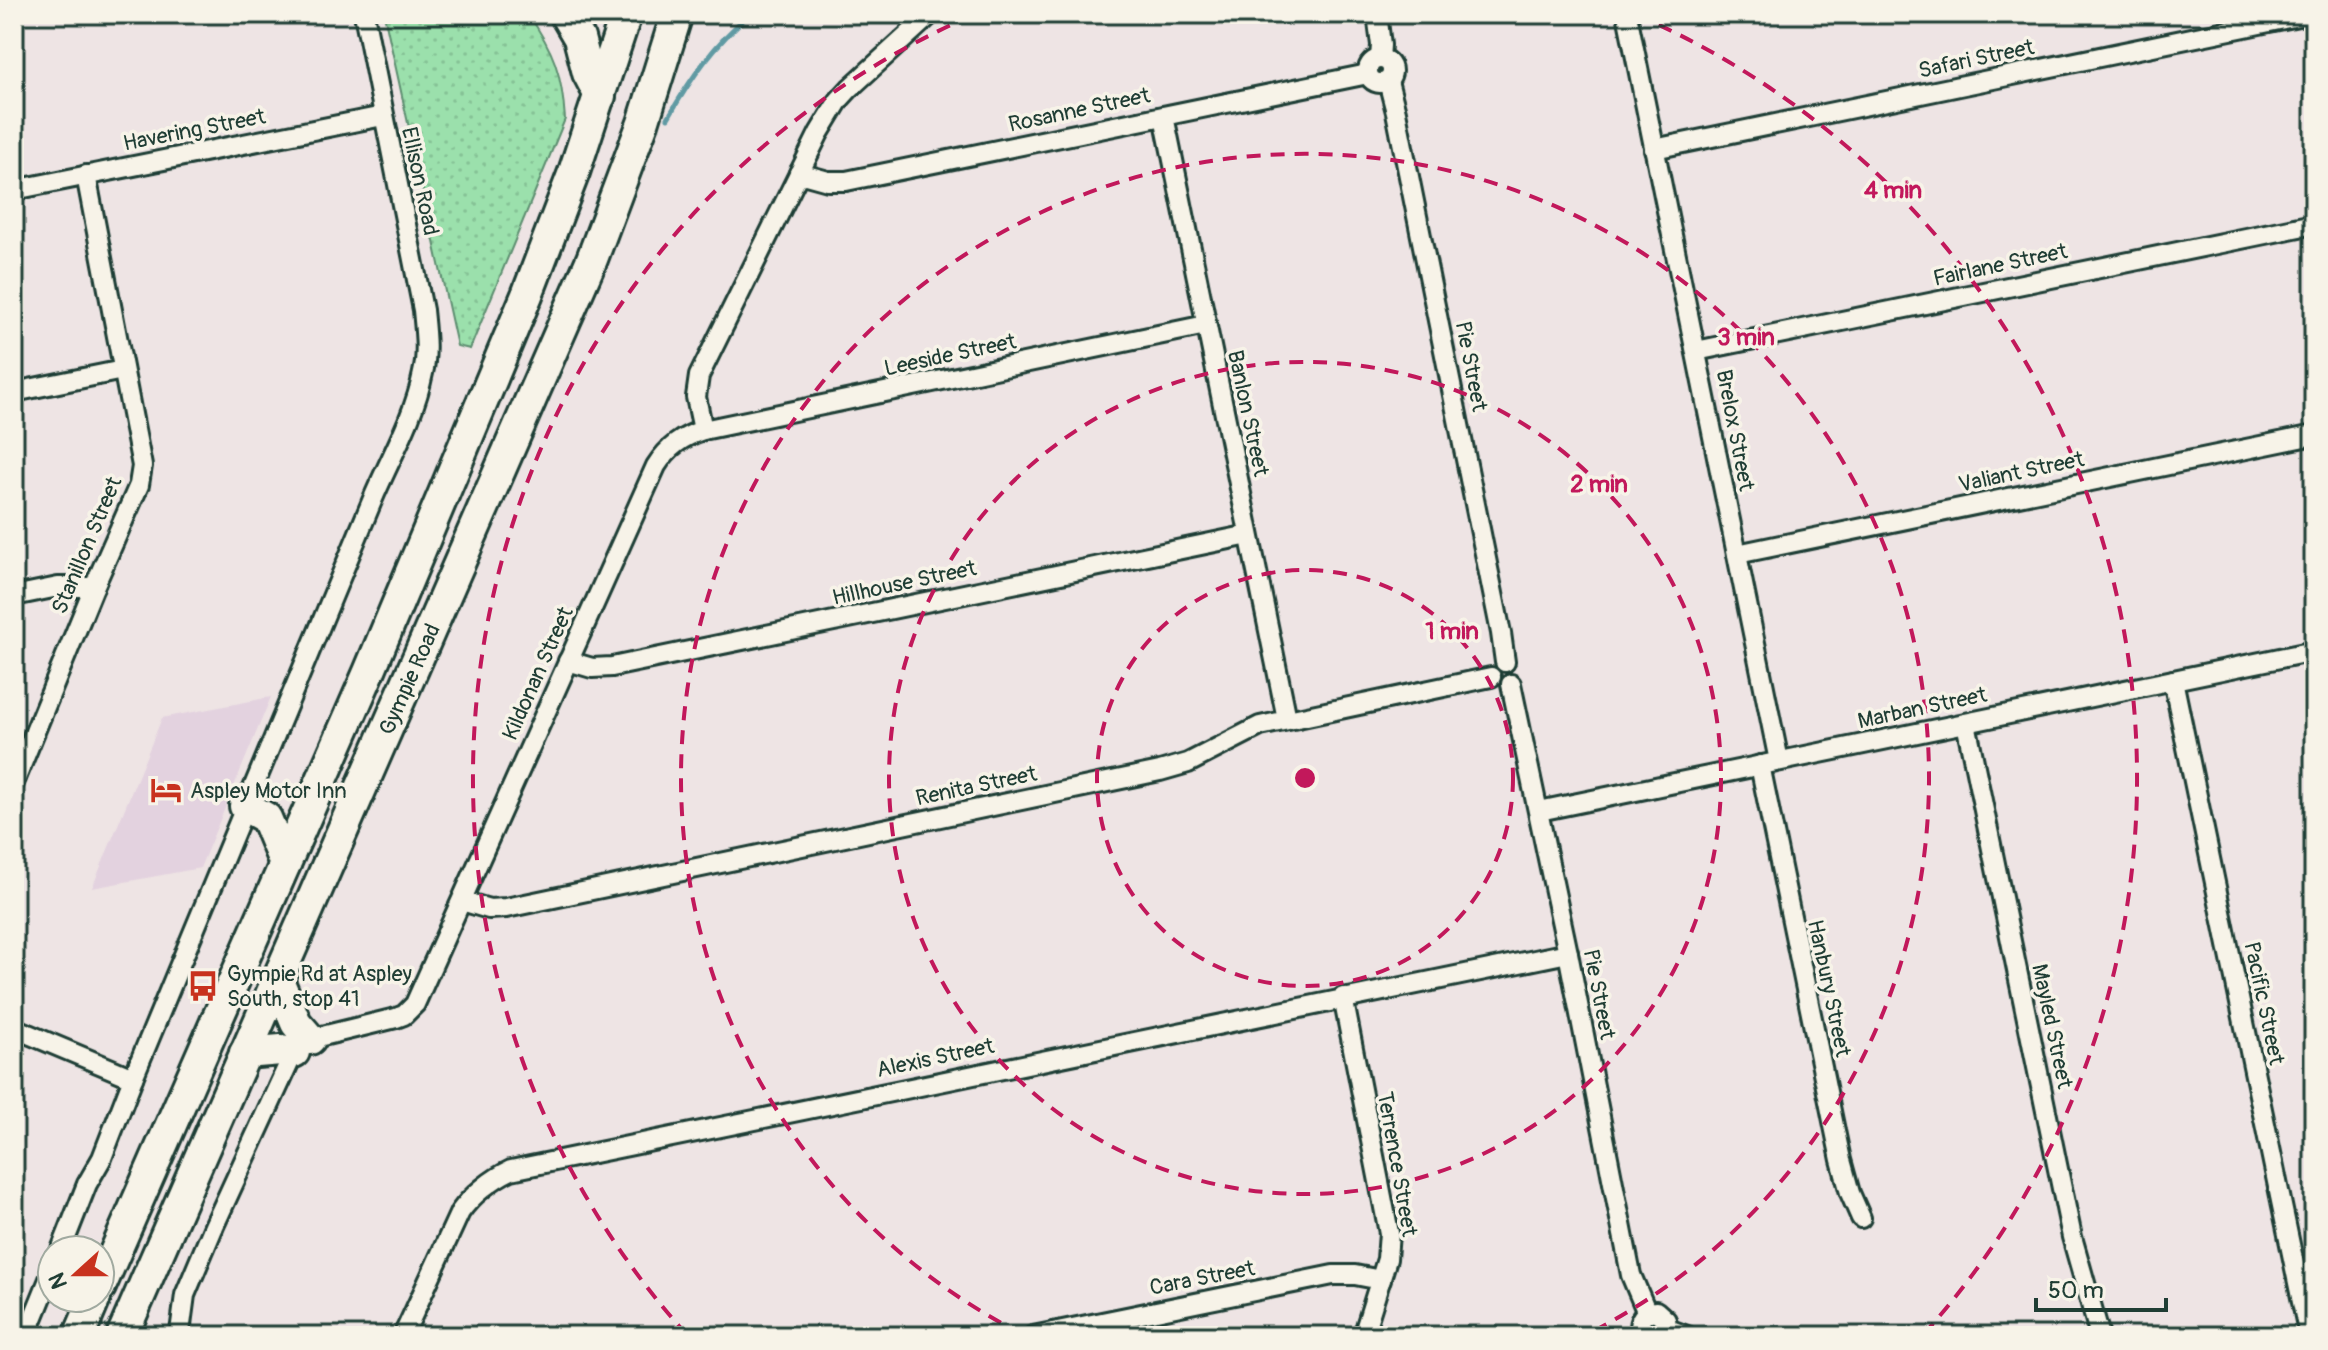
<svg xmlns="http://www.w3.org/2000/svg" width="2328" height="1350" viewBox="0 0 2328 1350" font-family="Pangolin,sans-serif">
  <defs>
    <pattern id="park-dots" width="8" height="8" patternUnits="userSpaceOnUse" patternTransform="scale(2)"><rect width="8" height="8" fill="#9be0ac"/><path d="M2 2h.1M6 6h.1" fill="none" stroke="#85c195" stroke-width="1.8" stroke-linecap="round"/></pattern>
  </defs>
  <rect width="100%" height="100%" fill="#eee4e4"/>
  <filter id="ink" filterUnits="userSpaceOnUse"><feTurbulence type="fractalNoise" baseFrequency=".0125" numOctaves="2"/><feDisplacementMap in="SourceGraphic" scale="16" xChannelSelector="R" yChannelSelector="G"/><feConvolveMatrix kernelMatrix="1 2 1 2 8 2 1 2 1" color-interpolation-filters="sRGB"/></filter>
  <g filter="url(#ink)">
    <path fill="#e3d2df" d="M 271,697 L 200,868 L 92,888 L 162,718 Z"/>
    <path fill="url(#park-dots)" stroke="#5d8e70" stroke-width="2" d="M 384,14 L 528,14 C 554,51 562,74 565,119 L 470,349 L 457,346 Z"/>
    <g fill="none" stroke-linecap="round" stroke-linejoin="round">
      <path stroke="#619aa3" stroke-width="5" d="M 668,118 C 691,78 714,44 750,14"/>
      <defs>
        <g id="minor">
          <path d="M 1377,14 L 1381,45 L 1380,59"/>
          <path d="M 1627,14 L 1779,761"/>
          <circle cx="1380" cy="71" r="12"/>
          <path d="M 1388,81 L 1396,112 L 1501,633 L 1505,662"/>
          <path d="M 1164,116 L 1287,719"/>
          <path d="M 1654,149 L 2308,14"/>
          <path d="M 799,173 L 828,181 L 846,181 L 1368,74"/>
          <path d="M 14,190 L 383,116"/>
          <path d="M 1696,351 L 2314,224"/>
          <path d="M 14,392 L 123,370"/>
          <path d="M 703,430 L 696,397 L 699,376 L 819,133 L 839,100 L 850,88 L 931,14"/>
          <path d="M 1737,554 L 2314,435"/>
          <path d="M 14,596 L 58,587 L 94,587"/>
          <path d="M 568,661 L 592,668 L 612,667 L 1249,535"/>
          <path d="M 2173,680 L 2309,1336"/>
          <path d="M 1511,684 L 1568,953 L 1631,1275 L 1647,1313"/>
          <path d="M 1966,723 L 2072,1237 L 2100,1336"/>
          <path d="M 1760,765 L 1841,1160 L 1850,1193 L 1861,1218"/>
          <path d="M 14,783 L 94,587 L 139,485 L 142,466 L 86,175"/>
          <path d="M 1539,811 L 2314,651"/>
          <path d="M 462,901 L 489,909 L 506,908 L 1160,771 L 1188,763 L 1260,726 L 1491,677"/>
          <path d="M 1343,997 L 1389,1233 L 1387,1259 L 1363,1336"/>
          <path d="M 14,1028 L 133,1078"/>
          <path d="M 61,1250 L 87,1184 L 102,1158 L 133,1078 L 372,501 C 390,458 414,418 423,373 C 428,353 425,331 423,310 L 364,14"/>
          <path d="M 1668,1329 L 1687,1336"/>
          <path d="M 180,1332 L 185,1295 L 214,1226 L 294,1052 L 310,1039 L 396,1018 L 404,1015 L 415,1004 L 656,466 C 668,447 682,437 703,430 L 1206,325"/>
          <path d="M 26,1336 L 52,1272"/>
          <path d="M 403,1336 L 460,1212 C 472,1195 492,1179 511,1170 L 1568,953"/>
          <path d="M 1033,1336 L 1333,1275 L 1355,1275 L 1381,1280"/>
          <path d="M 1643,1336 C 1635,1324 1641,1312 1656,1311 L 1666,1320 L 1668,1329 L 1664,1336"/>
        </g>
        <g id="trunk">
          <path d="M 565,14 L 579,38 L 588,73 L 600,96"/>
          <path d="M 245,806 L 266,818 L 285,864"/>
          <path d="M 278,980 L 296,1023 L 310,1039"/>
          <path d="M 245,1053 L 281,1050 L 294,1052"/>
          <path d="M 100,1287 L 369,672 L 527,295 L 574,172 L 626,14"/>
          <path d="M 79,1336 L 95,1298"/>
          <path d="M 122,1336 L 592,259 L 643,123 L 677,14"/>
        </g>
      </defs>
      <use href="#minor" stroke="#1f3d34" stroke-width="24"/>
      <use href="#trunk" stroke="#1f3d34" stroke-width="36"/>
      <use href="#minor" stroke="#f7f3e8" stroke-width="18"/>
      <use href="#trunk" stroke="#f7f3e8" stroke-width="30"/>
    </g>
  </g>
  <g fill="none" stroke="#c2185b" stroke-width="4" stroke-dasharray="14 10">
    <circle cx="1305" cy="778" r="208"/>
    <circle cx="1305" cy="778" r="416"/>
    <path d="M1022 1334A624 624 0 1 1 1588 1334"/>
    <path d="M687 1335A832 832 0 0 1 973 15M1637 15A832 832 0 0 1 1923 1335"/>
  </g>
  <defs>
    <symbol id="hotel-bare" viewBox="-9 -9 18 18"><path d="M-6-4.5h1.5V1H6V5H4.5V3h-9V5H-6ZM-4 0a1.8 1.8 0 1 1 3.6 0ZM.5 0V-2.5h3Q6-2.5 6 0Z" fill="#c8321e" stroke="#f7f3e8" stroke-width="2.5" paint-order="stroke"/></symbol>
    <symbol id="bus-bare" viewBox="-9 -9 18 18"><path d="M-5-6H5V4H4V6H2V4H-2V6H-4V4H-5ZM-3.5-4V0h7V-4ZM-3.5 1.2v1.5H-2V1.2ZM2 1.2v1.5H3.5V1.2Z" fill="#c8321e" stroke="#f7f3e8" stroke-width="2.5" paint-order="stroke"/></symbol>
  </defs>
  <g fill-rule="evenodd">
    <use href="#hotel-bare" x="144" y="768" width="44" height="44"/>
    <use href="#bus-bare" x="181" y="964" width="44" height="44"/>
  </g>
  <g text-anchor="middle" stroke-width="7" stroke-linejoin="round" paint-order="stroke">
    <g font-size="22" fill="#1f3d34" stroke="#f7f3e8">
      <text transform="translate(1976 58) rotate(-12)" y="8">Safari Street</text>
      <text transform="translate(1079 109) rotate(-12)" y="8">Rosanne Street</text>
      <text transform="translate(194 129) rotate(-11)" y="8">Havering Street</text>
      <text transform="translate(421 181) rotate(78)" y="8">Ellison Road</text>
      <text transform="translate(2000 264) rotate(-12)" y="8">Fairlane Street</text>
      <text transform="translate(950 354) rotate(-12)" y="8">Leeside Street</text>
      <text transform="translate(1472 366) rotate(79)" y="8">Pie Street</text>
      <text transform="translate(1249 413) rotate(78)" y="8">Banlon Street</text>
      <text transform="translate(1736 430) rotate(79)" y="8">Brelox Street</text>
      <text transform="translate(2021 471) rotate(-12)" y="8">Valiant Street</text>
      <text transform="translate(86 545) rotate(-67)" y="8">Stanillon Street</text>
      <text transform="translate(904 582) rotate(-12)" y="8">Hillhouse Street</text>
      <text transform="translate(537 673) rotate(-66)" y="8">Kildonan Street</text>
      <text transform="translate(409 679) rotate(-66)" y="8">Gympie Road</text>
      <text transform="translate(1922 707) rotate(-12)" y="8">Marban Street</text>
      <text transform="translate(976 785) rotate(-12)" y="8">Renita Street</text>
      <text transform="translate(1830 988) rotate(78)" y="8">Hanbury Street</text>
      <text transform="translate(1600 994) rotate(79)" y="8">Pie Street</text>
      <text transform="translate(2265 1003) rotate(78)" y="8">Pacific Street</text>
      <text transform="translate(2053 1026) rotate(78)" y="8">Mayled Street</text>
      <text transform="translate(935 1057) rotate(-12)" y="8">Alexis Street</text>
      <text transform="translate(1398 1164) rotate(80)" y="8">Terrence Street</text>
      <text transform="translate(1202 1277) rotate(-11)" y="8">Cara Street</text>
    </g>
    <g font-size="22" fill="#1f3d34" stroke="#f7f3e8" text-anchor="start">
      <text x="190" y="798">Aspley Motor Inn</text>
      <text x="227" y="981">Gympie Rd at Aspley<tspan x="227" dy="25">South, stop 41</tspan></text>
    </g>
  </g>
  <circle cx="1305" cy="778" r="12" fill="#c2185b" stroke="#f7f3e8" stroke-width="4"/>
  <g font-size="24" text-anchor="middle" font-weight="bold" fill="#c2185b" stroke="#f7f3e8" stroke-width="7" stroke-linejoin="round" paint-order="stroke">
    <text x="1893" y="198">4 min</text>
    <text x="1746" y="345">3 min</text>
    <text x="1599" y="492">2 min</text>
    <text x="1452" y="639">1 min</text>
  </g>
  <rect width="2328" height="1350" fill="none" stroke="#f7f3e8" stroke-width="48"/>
  <rect x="24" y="24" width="2280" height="1302" fill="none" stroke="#1f3d34" stroke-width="3" filter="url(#ink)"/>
  <g transform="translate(76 1274) rotate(249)"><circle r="38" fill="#f7f3e8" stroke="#a1aaa0" stroke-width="2"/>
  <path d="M0-6L14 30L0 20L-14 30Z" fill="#c8321e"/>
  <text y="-12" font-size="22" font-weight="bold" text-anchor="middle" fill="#1f3d34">N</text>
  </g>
  <path d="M2036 1298v12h130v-12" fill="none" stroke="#1f3d34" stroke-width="4"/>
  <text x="2048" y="1298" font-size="24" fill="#1f3d34" stroke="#f7f3e8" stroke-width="6" paint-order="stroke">50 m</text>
</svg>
